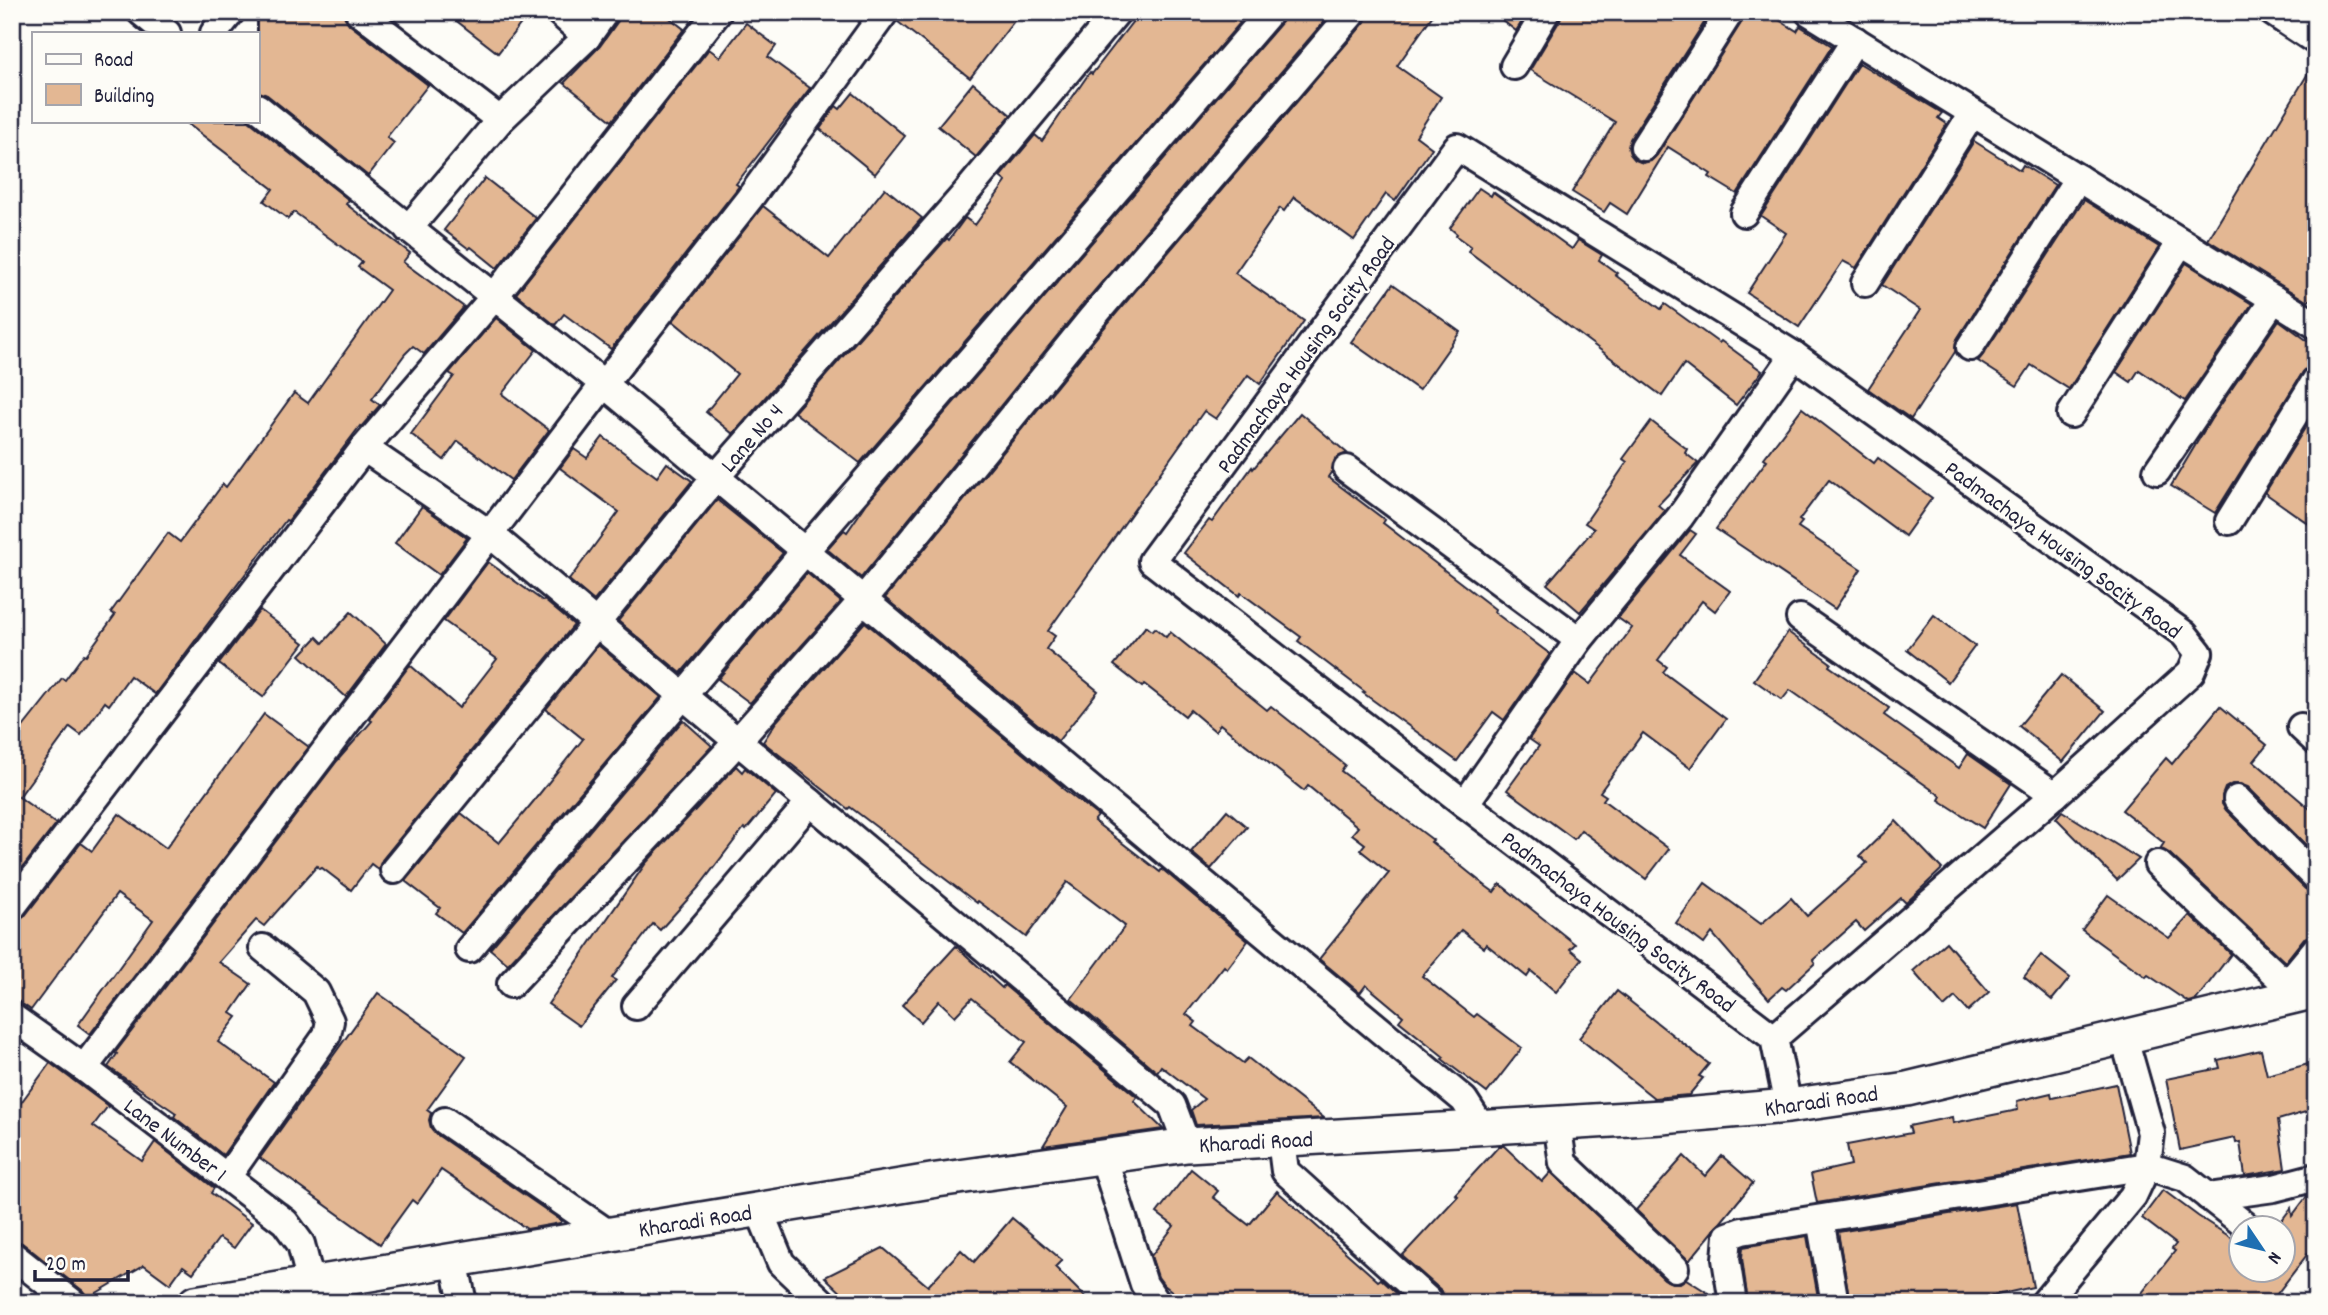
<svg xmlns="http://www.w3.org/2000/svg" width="2328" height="1315" viewBox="0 0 2328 1315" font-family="Dekko,sans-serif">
  <rect width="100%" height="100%" fill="#fdfcf7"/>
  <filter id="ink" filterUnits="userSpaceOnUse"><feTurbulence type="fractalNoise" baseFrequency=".0143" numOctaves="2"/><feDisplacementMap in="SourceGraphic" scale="14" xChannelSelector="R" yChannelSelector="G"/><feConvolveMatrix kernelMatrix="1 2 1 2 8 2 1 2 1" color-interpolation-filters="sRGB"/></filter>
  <g filter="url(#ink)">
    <g fill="#e3b793" stroke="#22223b" stroke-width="2">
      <path d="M 257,12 L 342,12 L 349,24 L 428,85 L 387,137 L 394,143 L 368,176 L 267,95 L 257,92 Z"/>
      <path d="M 445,12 L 530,12 L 498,53 Z"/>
      <path d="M 621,12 L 662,12 L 684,29 L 612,121 L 564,83 L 600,46 L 618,21 Z"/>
      <path d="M 901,12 L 1021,12 L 970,78 L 898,22 Z"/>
      <path d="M 1140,12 L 1226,12 L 1240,23 L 860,463 L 794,412 L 947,238 L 949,240 L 965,218 L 975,225 L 1006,182 L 1000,177 L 1035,135 L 1042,141 L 1090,72 L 1092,74 Z"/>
      <path d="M 1285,12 L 1332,12 L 1079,309 L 861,578 L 827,549 L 844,530 L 847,532 L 867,503 L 1282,22 Z"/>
      <path d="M 1368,12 L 1435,12 L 1397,66 L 1441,97 L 1416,136 L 1432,148 L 1395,201 L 1386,194 L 1354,240 L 1294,197 L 1284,211 L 1280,208 L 1235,273 L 1304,321 L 1260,384 L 1248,375 L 1216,419 L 1204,411 L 1048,631 L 1055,636 L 1046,649 L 1098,691 L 1058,741 L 885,598 L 1103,329 L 1365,22 Z"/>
      <path d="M 1492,12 L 1528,12 L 1516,31 Z"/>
      <path d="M 1562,12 L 1711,12 L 1630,139 L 1628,147 L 1630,154 L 1635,160 L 1643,163 L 1651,161 L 1657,155 L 1743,20 L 1746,12 L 1766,12 L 1797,31 L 1800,26 L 1832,46 L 1737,194 L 1709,177 L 1711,174 L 1668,147 L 1627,214 L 1610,203 L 1604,212 L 1572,192 L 1615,122 L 1530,70 L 1560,20 Z"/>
      <path d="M 746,23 L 776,46 L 768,57 L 810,88 L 736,184 L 739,186 L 736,190 L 611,349 L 564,314 L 555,325 L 516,294 L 709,49 L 720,57 Z"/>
      <path d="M 2316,60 L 2316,290 L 2308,302 L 2208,240 Z"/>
      <path d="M 1859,63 L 1942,113 L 1938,118 L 1947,124 L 1856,268 L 1843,261 L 1799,327 L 1747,293 L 1786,233 L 1761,216 Z"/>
      <path d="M 973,83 L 1011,115 L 976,157 L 938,126 Z"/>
      <path d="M 853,93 L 905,136 L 875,174 L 820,129 L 836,106 L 840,109 Z"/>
      <path d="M 184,121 L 249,121 L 349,200 L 346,204 L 410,253 L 403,262 L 464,307 L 424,354 L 413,346 L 405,354 L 372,399 L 380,405 L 361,427 L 360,426 L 288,521 L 286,520 L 155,694 L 130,676 L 109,705 L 105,702 L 81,735 L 70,727 L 19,797 L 56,824 L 12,881 L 12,741 L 62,678 L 65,680 L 84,654 L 86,655 L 115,615 L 111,612 L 168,533 L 180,542 L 223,484 L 226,487 L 294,393 L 308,403 L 389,290 L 358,267 L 362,262 L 294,212 L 288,219 L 264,201 L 273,189 Z"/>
      <path d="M 1974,141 L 2020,170 L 2023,165 L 2055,185 L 1957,339 L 1955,352 L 1911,419 L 1868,389 L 1920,310 L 1882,285 Z"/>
      <path d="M 485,178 L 536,218 L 497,268 L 471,247 L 469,249 L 444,230 Z"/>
      <path d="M 885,188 L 922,218 L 733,434 L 706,412 L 737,374 L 673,321 L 763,206 L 829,258 Z"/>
      <path d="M 1479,188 L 1491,196 L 1493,192 L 1572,249 L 1578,240 L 1602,255 L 1599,260 L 1617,273 L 1615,275 L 1661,309 L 1665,304 L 1719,343 L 1721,341 L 1762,371 L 1736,405 L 1684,364 L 1662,396 L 1468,251 L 1471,247 L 1456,236 L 1457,234 L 1450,228 Z"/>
      <path d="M 2084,200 L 2159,247 L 2069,389 L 2031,365 L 2017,386 L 1978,361 L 1983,355 Z"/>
      <path d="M 2186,263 L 2252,304 L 2185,401 L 2139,370 L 2131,382 L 2116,372 Z"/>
      <path d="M 1393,284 L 1460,332 L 1419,390 L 1351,342 Z"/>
      <path d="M 496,318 L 536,350 L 502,394 L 549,430 L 511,480 L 458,441 L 444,460 L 411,434 L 454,376 L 449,373 Z"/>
      <path d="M 2279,320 L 2316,347 L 2316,364 L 2308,367 L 2303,372 L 2215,513 L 2171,486 L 2211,419 Z"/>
      <path d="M 1802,408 L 1874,463 L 1878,458 L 1932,498 L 1905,536 L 1829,480 L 1799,520 L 1802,522 L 1798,527 L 1861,569 L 1835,609 L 1716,529 L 1767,460 L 1764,458 Z"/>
      <path d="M 2316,410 L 2316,529 L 2265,493 Z"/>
      <path d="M 1300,413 L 1347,453 L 1335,459 L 1332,471 L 1328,477 L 1385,520 L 1383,523 L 1495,609 L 1494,612 L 1550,654 L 1504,720 L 1493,712 L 1457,761 L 1363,693 L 1365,692 L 1298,641 L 1301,637 L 1241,593 L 1239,596 L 1184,553 L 1209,520 L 1212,522 L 1252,467 L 1253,469 Z"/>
      <path d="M 1651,421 L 1687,449 L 1685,453 L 1698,463 L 1658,505 L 1665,511 L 1580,612 L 1547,584 L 1594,529 L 1585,523 L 1627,462 L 1623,459 Z"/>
      <path d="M 603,437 L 657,477 L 667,463 L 692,481 L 594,601 L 569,580 L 619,512 L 560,468 L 574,449 L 587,458 Z"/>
      <path d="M 717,500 L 783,553 L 681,673 L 618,621 Z"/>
      <path d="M 422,506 L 467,538 L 439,575 L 395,543 Z"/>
      <path d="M 1690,530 L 1696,534 L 1680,555 L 1730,591 L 1715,611 L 1702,601 L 1658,660 L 1667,667 L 1663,672 L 1726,719 L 1690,768 L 1643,733 L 1600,792 L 1606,796 L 1603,800 L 1669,849 L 1646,879 L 1581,830 L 1574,839 L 1507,790 L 1539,746 L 1529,739 L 1575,673 L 1590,684 L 1632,628 L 1618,618 Z"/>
      <path d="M 488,562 L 543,601 L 544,600 L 574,625 L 382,860 L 379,870 L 371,864 L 351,890 L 322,868 L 320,869 L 317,866 L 264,926 L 256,920 L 219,962 L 251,984 L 231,1013 L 237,1017 L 218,1042 L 274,1082 L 223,1155 L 174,1117 L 176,1113 L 108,1067 L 117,1054 L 115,1053 L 337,761 L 372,721 L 369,719 L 410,665 L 459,708 L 497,659 L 444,621 Z"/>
      <path d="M 807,573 L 841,602 L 750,703 L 718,679 Z"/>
      <path d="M 260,610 L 304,643 L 263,697 L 219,664 Z"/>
      <path d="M 351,612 L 386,644 L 346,697 L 300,655 L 317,637 L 323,643 Z"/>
      <path d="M 1934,615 L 1975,646 L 1948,682 L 1907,650 Z"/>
      <path d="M 865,622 L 1063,787 L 1062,788 L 1098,816 L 1094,821 L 1160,872 L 1162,869 L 1248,941 L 1227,969 L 1224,966 L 1186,1014 L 1196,1022 L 1193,1026 L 1243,1063 L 1248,1058 L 1324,1118 L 1196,1125 L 1191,1110 L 1204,1099 L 1161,1066 L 1157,1072 L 1071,999 L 1125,926 L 1067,882 L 1026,937 L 978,901 L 977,903 L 850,807 L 848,809 L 763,742 L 776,722 Z"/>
      <path d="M 1146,626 L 1152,631 L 1155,628 L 1166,637 L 1170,632 L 1267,710 L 1271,706 L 1345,765 L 1341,771 L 1433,840 L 1431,842 L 1487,887 L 1494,892 L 1500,884 L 1575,944 L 1570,949 L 1582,959 L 1556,992 L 1531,971 L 1527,977 L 1486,944 L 1484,948 L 1461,930 L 1422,976 L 1474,1017 L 1477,1014 L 1522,1048 L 1487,1093 L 1442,1059 L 1444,1057 L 1399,1021 L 1403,1016 L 1366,985 L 1360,993 L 1319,959 L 1389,873 L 1360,850 L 1365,844 L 1352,834 L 1358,827 L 1308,786 L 1304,791 L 1220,724 L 1215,731 L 1190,710 L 1185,716 L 1144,684 L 1142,687 L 1114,665 Z"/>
      <path d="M 1788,632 L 1831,663 L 1829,666 L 1889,708 L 1884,715 L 1959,768 L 1968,754 L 2011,784 L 1983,828 L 1939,800 L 1941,796 L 1790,690 L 1782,700 L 1754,680 Z"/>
      <path d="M 598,645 L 661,697 L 462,933 L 436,913 L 440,908 L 405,881 L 461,813 L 499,843 L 533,802 L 583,739 L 546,709 Z"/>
      <path d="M 2061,675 L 2105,711 L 2063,762 L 2019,726 Z"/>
      <path d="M 2220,706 L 2267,745 L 2254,761 L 2316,814 L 2316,855 L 2248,787 L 2240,784 L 2232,784 L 2225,788 L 2222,796 L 2222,804 L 2226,810 L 2305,889 L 2316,893 L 2316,934 L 2304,938 L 2285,962 L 2169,853 L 2160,849 L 2164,843 L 2122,810 L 2166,758 L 2172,764 Z"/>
      <path d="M 264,714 L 309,747 L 90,1034 L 78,1025 L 153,920 L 117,894 L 31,1010 L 12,997 L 12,922 L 24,917 L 81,843 L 92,851 L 119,814 L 166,848 Z"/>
      <path d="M 683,720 L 712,746 L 508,964 L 490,949 Z"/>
      <path d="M 736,766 L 742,772 L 745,768 L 776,794 L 746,830 L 744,828 L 698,888 L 660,930 L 653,924 L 612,978 L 616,980 L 579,1026 L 548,1004 L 646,863 Z"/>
      <path d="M 1227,810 L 1247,827 L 1211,869 L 1191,852 Z"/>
      <path d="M 2062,811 L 2139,859 L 2117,880 L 2056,818 Z"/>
      <path d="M 1896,821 L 1942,869 L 1906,903 L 1901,898 L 1864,931 L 1856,922 L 1813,960 L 1815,963 L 1786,990 L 1782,987 L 1769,999 L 1712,933 L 1704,944 L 1676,923 L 1705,883 L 1761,924 L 1791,898 L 1807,916 L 1867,863 L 1860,856 Z"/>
      <path d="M 2108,895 L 2169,938 L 2190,915 L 2231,954 L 2196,1000 L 2188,1002 L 2148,975 L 2146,977 L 2082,930 Z"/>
      <path d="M 1946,942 L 1989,992 L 1968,1011 L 1955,997 L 1944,1007 L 1913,971 Z"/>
      <path d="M 956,946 L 1002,988 L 1004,985 L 1137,1097 L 1134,1101 L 1163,1129 L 1043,1146 L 1067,1107 L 1010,1062 L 1026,1042 L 972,998 L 955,1016 L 939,1001 L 921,1022 L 902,1005 Z"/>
      <path d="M 2041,955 L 2070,978 L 2052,1000 L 2024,977 Z"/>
      <path d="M 1617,991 L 1709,1064 L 1699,1076 L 1703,1078 L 1689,1095 L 1654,1098 L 1579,1038 Z"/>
      <path d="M 378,993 L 466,1056 L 427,1110 L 431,1113 L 429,1120 L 431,1128 L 436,1134 L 562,1221 L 560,1223 L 527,1229 L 441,1170 L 417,1204 L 412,1200 L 380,1244 L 260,1158 Z"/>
      <path d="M 2261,1050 L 2267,1075 L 2316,1062 L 2316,1109 L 2278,1120 L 2285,1169 L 2245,1176 L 2240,1142 L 2236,1143 L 2235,1138 L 2180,1150 L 2166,1079 L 2220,1068 L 2218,1060 Z"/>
      <path d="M 50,1063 L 108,1106 L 93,1126 L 142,1161 L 155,1142 L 214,1188 L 211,1193 L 252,1223 L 234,1248 L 219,1238 L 193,1273 L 183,1266 L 170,1284 L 144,1265 L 88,1298 L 83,1291 L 22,1243 L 12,1240 L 12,1115 Z"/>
      <path d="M 2116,1084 L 2130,1153 L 1817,1203 L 1811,1174 L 1851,1165 L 1847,1145 L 1911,1133 L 1909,1126 L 1952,1117 L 1953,1123 L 2018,1110 L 2017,1101 L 2051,1093 L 2052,1098 Z"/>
      <path d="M 1499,1146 L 1504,1146 L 1542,1182 L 1551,1172 L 1664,1279 L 1672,1283 L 1680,1283 L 1686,1279 L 1716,1298 L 1717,1303 L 1446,1303 L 1442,1291 L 1402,1256 L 1458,1196 L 1455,1194 Z"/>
      <path d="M 1684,1156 L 1705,1176 L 1722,1156 L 1753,1183 L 1689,1261 L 1636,1210 Z"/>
      <path d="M 1191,1169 L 1218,1191 L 1213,1197 L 1249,1225 L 1277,1191 L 1378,1281 L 1381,1279 L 1407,1303 L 1187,1303 L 1164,1285 L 1158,1277 L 1151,1256 L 1174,1226 L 1157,1213 Z"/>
      <path d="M 2163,1190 L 2198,1216 L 2241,1244 L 2241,1273 L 2244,1270 L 2283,1270 L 2283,1228 L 2276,1228 L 2291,1208 L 2292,1216 L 2308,1195 L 2316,1193 L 2316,1243 L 2270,1303 L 2134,1303 L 2175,1251 L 2172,1249 L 2176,1244 L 2142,1218 Z"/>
      <path d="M 2017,1203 L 2033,1287 L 1983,1298 L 1984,1303 L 1850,1303 L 1838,1232 Z"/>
      <path d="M 1012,1218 L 1062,1260 L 1055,1267 L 1091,1303 L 852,1303 L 825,1277 L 883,1248 L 928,1286 L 961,1250 L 974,1262 Z"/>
      <path d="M 1807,1236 L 1819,1303 L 1748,1303 L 1742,1258 L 1743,1247 Z"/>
    </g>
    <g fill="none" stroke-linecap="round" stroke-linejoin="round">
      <defs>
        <g id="minor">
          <path d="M 141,12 L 167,33"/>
          <path d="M 359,12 L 500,120"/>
          <path d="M 559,12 L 587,37"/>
          <path d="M 1809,12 L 2316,325"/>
          <path d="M 2272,12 L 2316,41"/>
          <path d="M 214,33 L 231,12"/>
          <path d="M 1514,66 L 1546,12"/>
          <path d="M 257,107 L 604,384 L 1464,1100 L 1482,1128"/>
          <path d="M 1644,147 L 1730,12"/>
          <path d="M 1744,213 L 1855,40"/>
          <path d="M 408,229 L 500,120 L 587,37 L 605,12"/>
          <path d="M 1865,283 L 1972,114"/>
          <path d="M 1970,347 L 2078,178"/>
          <path d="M 2071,414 L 2181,242"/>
          <path d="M 364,448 L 490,534 L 1172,1105 L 1187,1145"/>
          <path d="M 1347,469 L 1579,640"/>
          <path d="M 2157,471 L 2274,299"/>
          <path d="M 2229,521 L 2316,380"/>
          <path d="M 1800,618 L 2055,795"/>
          <path d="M 2301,727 L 2316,741"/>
          <path d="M 2237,799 L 2316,878"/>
          <path d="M 1465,804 L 1579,640 L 1680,517 L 1794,355"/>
          <path d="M 2158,864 L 2287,985"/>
          <path d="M 394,870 L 716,477 L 965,194 L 1117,12"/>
          <path d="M 12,907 L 364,448 L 494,297 L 718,12"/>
          <path d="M 469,949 L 805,551 L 1270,12"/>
          <path d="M 511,984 L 738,741 L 864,599 L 1091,319 L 1353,12"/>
          <path d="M 2277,996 L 2316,949"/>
          <path d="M 636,1006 L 810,802"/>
          <path d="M 12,1017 L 84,1068 L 285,1222 L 301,1244 L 311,1283"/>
          <path d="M 1774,1038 L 2055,795 L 2191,672 L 2199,653 L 2184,634 L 1794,355 L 1457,147 L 1152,561 L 1465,804 L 1774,1038 L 1788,1106"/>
          <path d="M 84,1068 L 604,384 L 749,199 L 885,12"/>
          <path d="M 445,1121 L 609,1234"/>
          <path d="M 1557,1123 L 1563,1163 L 1675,1268"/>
          <path d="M 1281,1140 L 1285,1171 L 1431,1303"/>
          <path d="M 1103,1156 L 1144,1284 L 1157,1303"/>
          <path d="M 227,1177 L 327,1035 L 330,1021 L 316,992 L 263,948"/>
          <path d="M 2209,1197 L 2274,1188 L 2316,1177"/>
          <path d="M 759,1210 L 781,1263 L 823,1303"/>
          <path d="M 1820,1219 L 1835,1303"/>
          <path d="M 12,1255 L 73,1303"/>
          <path d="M 454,1260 L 463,1303"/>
          <path d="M 1733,1303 L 1726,1259 L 1728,1236 L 1742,1231 L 2147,1166 L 2185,1178 L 2245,1225"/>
          <path d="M 2044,1303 L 2133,1196 L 2147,1166 L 2151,1133 L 2124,1038"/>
        </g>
        <path id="tertiary" d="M 195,1303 L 937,1180 L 1187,1145 L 1662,1117 L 1788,1106 L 1907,1089 L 2316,991"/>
      </defs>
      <use href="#minor" stroke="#22223b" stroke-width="32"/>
      <use href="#tertiary" stroke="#22223b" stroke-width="38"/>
      <use href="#minor" stroke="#fdfcf7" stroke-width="26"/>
      <use href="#tertiary" stroke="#fdfcf7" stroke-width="33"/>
    </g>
  </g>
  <g text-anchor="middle" stroke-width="5" stroke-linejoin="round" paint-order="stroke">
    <g font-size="23" fill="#22223b" stroke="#fdfcf7">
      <text transform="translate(1305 354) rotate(-54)" y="8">Padmachaya Housing Socity Road</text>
      <text transform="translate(751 437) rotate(-49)" y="8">Lane No 4</text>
      <text transform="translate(2064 549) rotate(36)" y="8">Padmachaya Housing Socity Road</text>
      <text transform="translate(1619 921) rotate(37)" y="8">Padmachaya Housing Socity Road</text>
      <text transform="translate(1821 1100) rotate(-8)" y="8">Kharadi Road</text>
      <text transform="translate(176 1139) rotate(37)" y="8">Lane Number 1</text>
      <text transform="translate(1256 1141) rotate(-3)" y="8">Kharadi Road</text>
      <text transform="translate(695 1220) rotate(-9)" y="8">Kharadi Road</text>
    </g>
  </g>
  <rect width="2328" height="1315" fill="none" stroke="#fdfcf7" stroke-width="42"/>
  <rect x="21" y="21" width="2286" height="1273" fill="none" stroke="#22223b" stroke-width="2.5" filter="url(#ink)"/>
  <rect x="32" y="32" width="228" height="91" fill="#fdfcf7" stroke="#a5a5ac" stroke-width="2"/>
  <rect x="46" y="54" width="35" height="10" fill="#fdfcf7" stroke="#a5a5ac" stroke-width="2"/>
  <text x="94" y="66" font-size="21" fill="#22223b">Road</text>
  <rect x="46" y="84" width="35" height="21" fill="#e3b793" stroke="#a5a5ac" stroke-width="2"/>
  <text x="94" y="102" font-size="21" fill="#22223b">Building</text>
  <g transform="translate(2262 1249) rotate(125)"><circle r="33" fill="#fdfcf7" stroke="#a5a5ac" stroke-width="2"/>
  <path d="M0-5L12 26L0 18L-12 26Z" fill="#1f6fb2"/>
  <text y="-10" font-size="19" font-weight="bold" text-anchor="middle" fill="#22223b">N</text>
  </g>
  <path d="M35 1270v10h93v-10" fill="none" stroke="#22223b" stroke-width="3.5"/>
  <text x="46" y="1270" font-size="21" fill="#22223b" stroke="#fdfcf7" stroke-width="5" paint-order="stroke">20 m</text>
</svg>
